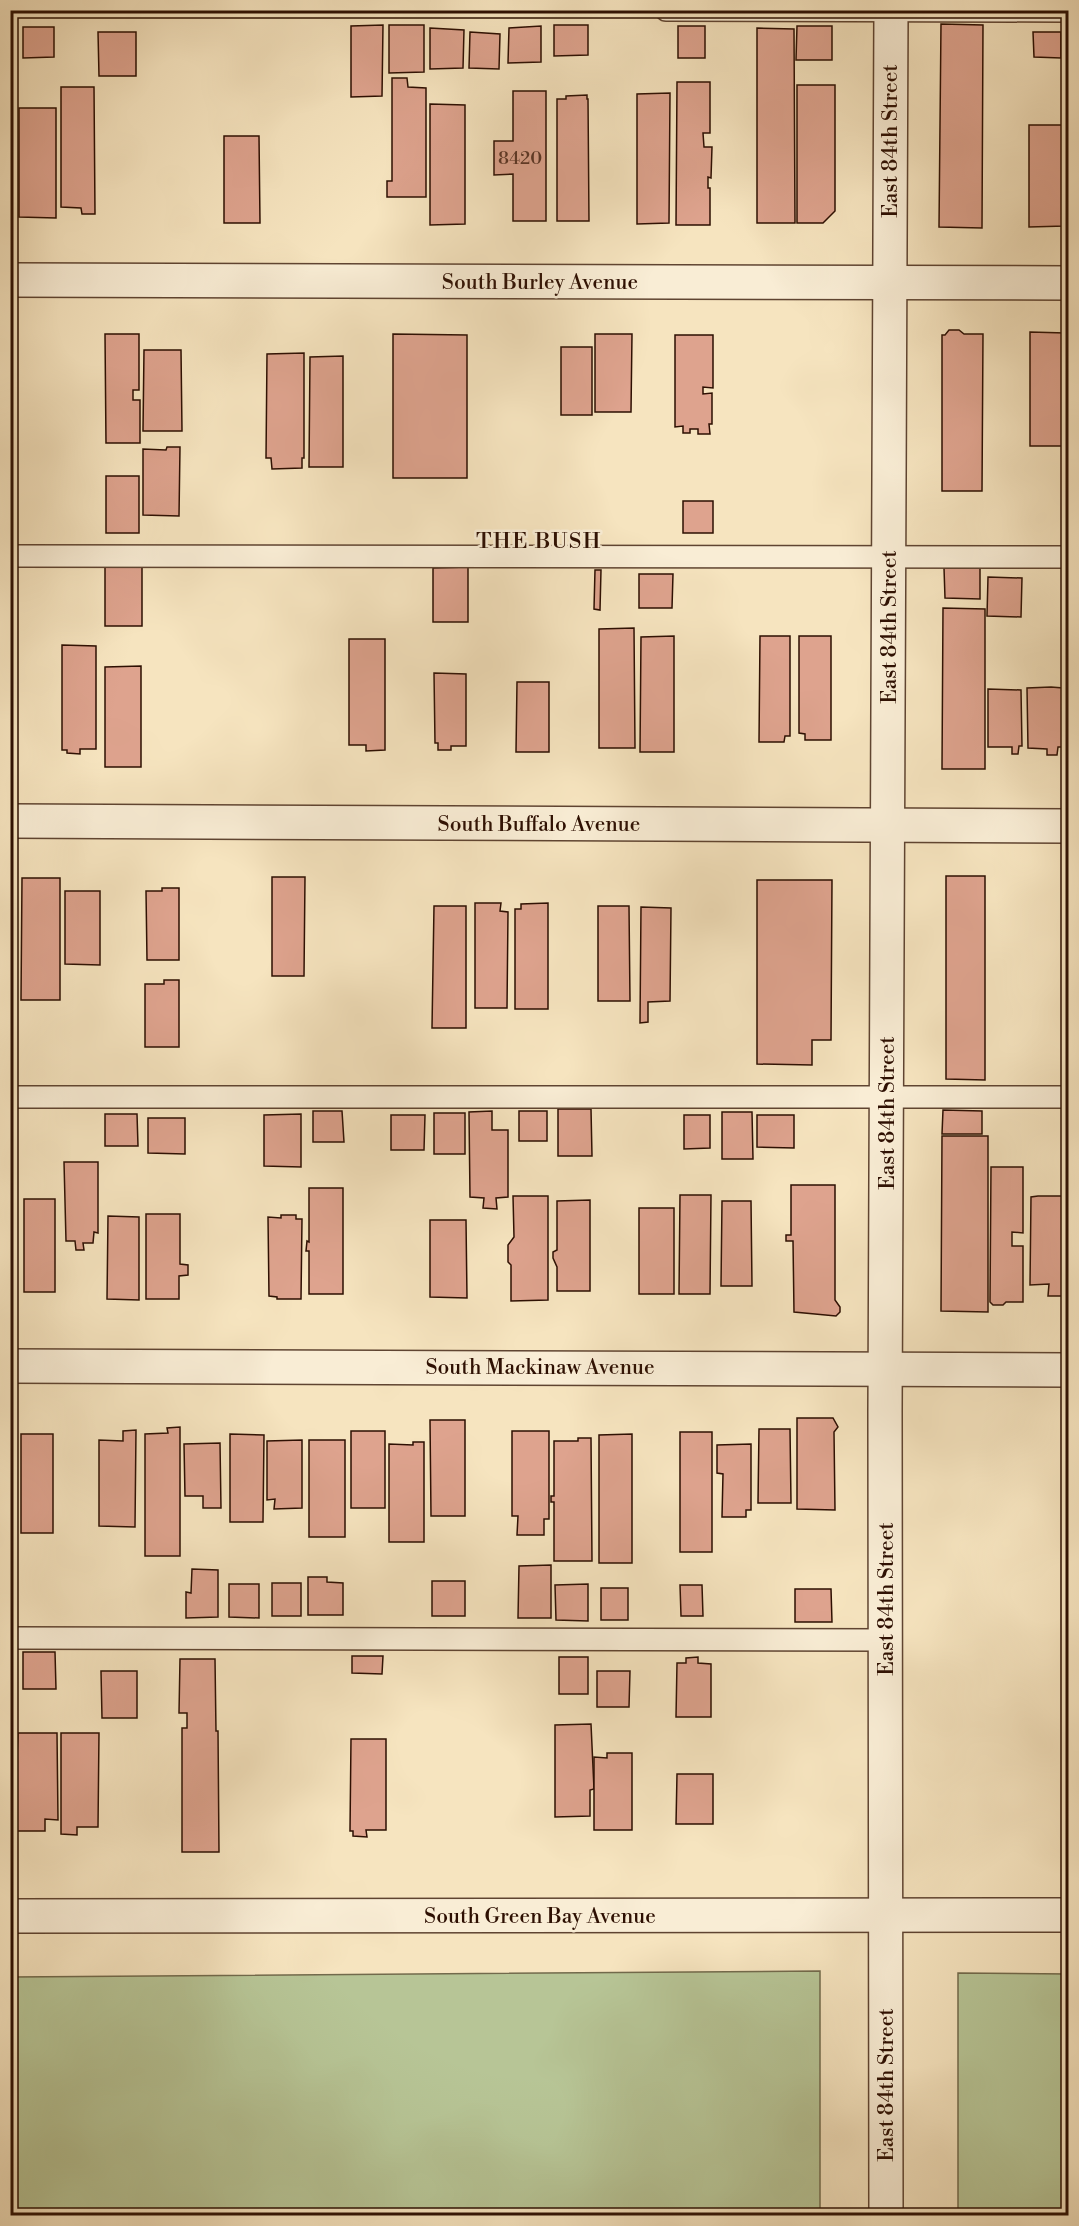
<svg xmlns="http://www.w3.org/2000/svg" width="1079" height="2226" viewBox="0 0 1079 2226" font-family="'Libre Bodoni',serif">
  <rect width="100%" height="100%" fill="#f6e4bf"/>
  <filter id="stains"><feTurbulence type="fractalNoise" baseFrequency=".00333" numOctaves="4"/><feColorMatrix values="0 0 0 0 .2 0 0 0 0 .09 0 0 0 0 .02 0 0 0 .5 -.17"/></filter>
  <radialGradient id="worn" r=".72"><stop offset=".6" stop-color="#630" stop-opacity="0"/><stop offset="1" stop-color="#630" stop-opacity=".3"/></radialGradient>
  <g fill="#b7c596" stroke="#726a4c" stroke-width="1.5">
    <path d="M 1068,589 L 1068,768 L 1063,767 Z"/>
    <path d="M 820,1971 L 820,2215 L 11,2215 L 11,1977 Z"/>
    <path d="M 958,1973 L 1068,1974 L 1068,2215 L 958,2215 Z"/>
  </g>
  <g fill="#dea38e" stroke="#2d0f02" stroke-width="1.5">
    <path d="M 941,24 L 983,25 L 982,228 L 939,227 Z"/>
    <path d="M 383,25 L 382,96 L 351,97 L 351,26 Z"/>
    <path d="M 389,25 L 424,25 L 424,72 L 389,73 Z"/>
    <path d="M 554,25 L 588,25 L 588,55 L 554,56 Z"/>
    <path d="M 541,26 L 541,62 L 508,63 L 509,28 Z"/>
    <rect x="678" y="26" width="27" height="32"/>
    <path d="M 797,26 L 832,26 L 832,60 L 796,60 Z"/>
    <path d="M 23,27 L 54,27 L 54,57 L 23,58 Z"/>
    <path d="M 430,28 L 464,30 L 463,68 L 430,69 Z"/>
    <path d="M 757,28 L 794,29 L 795,223 L 757,223 Z"/>
    <path d="M 98,32 L 136,32 L 136,76 L 99,76 Z"/>
    <path d="M 470,32 L 500,34 L 499,69 L 469,68 Z"/>
    <path d="M 1033,32 L 1061,32 L 1061,58 L 1034,57 Z"/>
    <path d="M 392,78 L 407,78 L 408,87 L 426,88 L 426,197 L 387,197 L 387,181 L 392,181 Z"/>
    <path d="M 677,82 L 710,82 L 710,133 L 703,133 L 704,147 L 712,147 L 711,178 L 708,177 L 708,188 L 710,188 L 710,225 L 676,225 Z"/>
    <path d="M 797,85 L 835,85 L 835,211 L 823,223 L 797,223 Z"/>
    <path d="M 61,87 L 94,87 L 95,214 L 82,214 L 81,208 L 61,207 Z"/>
    <path d="M 513,91 L 546,91 L 546,221 L 513,221 L 513,174 L 494,175 L 494,141 L 513,141 Z"/>
    <path d="M 670,93 L 669,223 L 637,224 L 637,94 Z"/>
    <path d="M 587,95 L 587,99 L 588,99 L 589,221 L 557,221 L 557,99 L 566,99 L 566,96 Z"/>
    <path d="M 430,104 L 465,105 L 465,224 L 430,225 Z"/>
    <path d="M 19,108 L 56,108 L 56,218 L 19,217 Z"/>
    <path d="M 1029,125 L 1065,125 L 1065,226 L 1029,227 Z"/>
    <path d="M 224,136 L 259,136 L 260,223 L 224,223 Z"/>
    <path d="M 949,330 L 959,330 L 964,334 L 983,334 L 982,491 L 942,491 L 942,335 L 945,335 Z"/>
    <path d="M 1030,332 L 1065,333 L 1064,446 L 1030,446 Z"/>
    <path d="M 105,334 L 139,334 L 139,390 L 133,390 L 133,400 L 140,400 L 140,443 L 106,443 Z"/>
    <path d="M 393,334 L 467,335 L 467,478 L 393,478 Z"/>
    <path d="M 595,334 L 632,334 L 631,412 L 595,412 Z"/>
    <path d="M 675,335 L 713,335 L 713,388 L 703,387 L 703,394 L 712,393 L 712,424 L 709,424 L 710,434 L 698,434 L 698,429 L 690,429 L 690,433 L 683,433 L 683,426 L 675,427 Z"/>
    <rect x="561" y="347" width="31" height="68"/>
    <path d="M 144,350 L 181,350 L 182,431 L 143,431 Z"/>
    <path d="M 304,353 L 304,458 L 302,458 L 302,468 L 272,469 L 271,458 L 266,458 L 267,354 Z"/>
    <path d="M 343,356 L 343,467 L 309,467 L 310,357 Z"/>
    <path d="M 167,447 L 180,447 L 179,516 L 143,515 L 143,449 L 166,450 Z"/>
    <rect x="106" y="476" width="33" height="57"/>
    <rect x="683" y="501" width="30" height="32"/>
    <path d="M 105,565 L 142,566 L 142,626 L 105,626 Z"/>
    <path d="M 468,567 L 468,622 L 433,622 L 433,568 Z"/>
    <path d="M 944,568 L 980,568 L 980,599 L 945,598 Z"/>
    <path d="M 595,570 L 601,570 L 600,610 L 594,609 Z"/>
    <path d="M 639,574 L 673,574 L 672,608 L 639,608 Z"/>
    <path d="M 988,577 L 1022,578 L 1021,617 L 987,616 Z"/>
    <path d="M 943,608 L 985,609 L 985,769 L 942,769 Z"/>
    <path d="M 634,628 L 635,748 L 599,748 L 599,629 Z"/>
    <path d="M 10,633 L 13,633 L 12,736 L 10,736 Z"/>
    <path d="M 674,636 L 674,752 L 640,752 L 641,637 Z"/>
    <path d="M 760,636 L 790,636 L 790,736 L 785,736 L 784,742 L 759,742 Z"/>
    <path d="M 799,636 L 831,636 L 831,740 L 805,740 L 805,734 L 799,733 Z"/>
    <path d="M 349,639 L 385,639 L 385,750 L 366,751 L 366,745 L 349,745 Z"/>
    <path d="M 62,645 L 96,646 L 96,749 L 80,749 L 80,754 L 67,753 L 67,750 L 62,750 Z"/>
    <path d="M 141,666 L 141,767 L 105,767 L 105,667 Z"/>
    <path d="M 434,673 L 466,674 L 466,746 L 451,746 L 451,750 L 438,750 L 438,743 L 435,743 Z"/>
    <path d="M 517,682 L 549,682 L 549,752 L 516,752 Z"/>
    <path d="M 1051,687 L 1063,688 L 1064,747 L 1058,747 L 1057,755 L 1047,755 L 1047,749 L 1028,748 L 1027,688 Z"/>
    <path d="M 988,689 L 1021,690 L 1022,746 L 1019,746 L 1018,754 L 1012,754 L 1012,747 L 988,747 Z"/>
    <path d="M 946,876 L 985,876 L 985,1080 L 946,1079 Z"/>
    <path d="M 272,877 L 305,877 L 304,976 L 272,976 Z"/>
    <path d="M 22,878 L 60,878 L 60,1000 L 21,1000 Z"/>
    <path d="M 757,880 L 832,880 L 831,1040 L 812,1040 L 812,1065 L 757,1064 Z"/>
    <path d="M 162,888 L 179,888 L 179,960 L 147,960 L 146,891 L 162,891 Z"/>
    <path d="M 65,891 L 100,891 L 100,965 L 65,964 Z"/>
    <path d="M 10,894 L 15,894 L 14,973 L 10,973 Z"/>
    <path d="M 475,903 L 501,903 L 500,911 L 508,912 L 507,1008 L 475,1008 Z"/>
    <path d="M 548,903 L 548,1009 L 515,1009 L 515,909 L 521,909 L 521,904 Z"/>
    <path d="M 434,906 L 466,906 L 466,1028 L 432,1028 Z"/>
    <path d="M 598,906 L 629,906 L 630,1001 L 598,1001 Z"/>
    <path d="M 641,907 L 671,908 L 670,1001 L 648,1002 L 648,1022 L 640,1023 Z"/>
    <path d="M 164,980 L 179,980 L 179,1047 L 145,1047 L 145,984 L 164,984 Z"/>
    <path d="M 558,1109 L 591,1109 L 592,1156 L 558,1156 Z"/>
    <path d="M 943,1110 L 982,1111 L 982,1134 L 942,1134 Z"/>
    <path d="M 313,1111 L 342,1111 L 344,1142 L 313,1142 Z"/>
    <path d="M 492,1111 L 492,1130 L 508,1130 L 508,1197 L 496,1198 L 497,1209 L 483,1208 L 484,1198 L 470,1197 L 469,1112 Z"/>
    <rect x="519" y="1111" width="28" height="30"/>
    <path d="M 722,1112 L 752,1112 L 753,1159 L 722,1159 Z"/>
    <rect x="434" y="1113" width="31" height="41"/>
    <path d="M 105,1114 L 137,1114 L 138,1146 L 105,1146 Z"/>
    <path d="M 301,1114 L 301,1167 L 264,1166 L 264,1115 Z"/>
    <path d="M 391,1115 L 425,1115 L 424,1150 L 391,1150 Z"/>
    <path d="M 684,1115 L 710,1115 L 710,1148 L 684,1149 Z"/>
    <path d="M 757,1115 L 794,1115 L 794,1148 L 757,1147 Z"/>
    <path d="M 148,1118 L 185,1118 L 185,1154 L 148,1153 Z"/>
    <path d="M 942,1136 L 988,1136 L 988,1312 L 941,1311 Z"/>
    <path d="M 64,1162 L 98,1162 L 98,1233 L 94,1232 L 93,1243 L 83,1243 L 84,1250 L 76,1250 L 75,1241 L 66,1241 Z"/>
    <path d="M 991,1167 L 1023,1167 L 1023,1233 L 1012,1232 L 1012,1246 L 1023,1246 L 1023,1302 L 1006,1302 L 1003,1305 L 993,1305 L 990,1302 Z"/>
    <path d="M 791,1185 L 835,1185 L 835,1300 L 840,1307 L 840,1312 L 836,1316 L 794,1312 L 793,1241 L 786,1241 L 786,1235 L 791,1235 Z"/>
    <path d="M 309,1188 L 343,1188 L 343,1294 L 309,1294 L 309,1251 L 306,1251 L 307,1241 L 309,1242 Z"/>
    <path d="M 680,1195 L 711,1195 L 710,1294 L 679,1294 Z"/>
    <path d="M 513,1196 L 548,1196 L 548,1300 L 511,1301 L 511,1265 L 508,1262 L 508,1245 L 514,1237 Z"/>
    <path d="M 1038,1196 L 1067,1196 L 1068,1296 L 1048,1296 L 1049,1284 L 1030,1285 L 1031,1197 Z"/>
    <rect x="24" y="1199" width="31" height="93"/>
    <path d="M 590,1200 L 590,1291 L 557,1291 L 557,1267 L 553,1258 L 553,1252 L 557,1250 L 557,1201 Z"/>
    <path d="M 722,1201 L 751,1201 L 752,1286 L 721,1286 Z"/>
    <rect x="639" y="1208" width="35" height="86"/>
    <path d="M 146,1214 L 180,1214 L 180,1264 L 188,1265 L 188,1275 L 179,1276 L 179,1299 L 146,1299 Z"/>
    <path d="M 281,1215 L 296,1215 L 296,1219 L 302,1219 L 301,1299 L 277,1299 L 277,1297 L 269,1296 L 268,1217 L 281,1218 Z"/>
    <path d="M 108,1216 L 139,1217 L 139,1300 L 107,1299 Z"/>
    <rect x="10" y="1218" width="6" height="48"/>
    <path d="M 430,1220 L 466,1220 L 467,1298 L 430,1297 Z"/>
    <path d="M 797,1418 L 833,1418 L 838,1427 L 834,1432 L 835,1510 L 797,1509 Z"/>
    <path d="M 430,1420 L 465,1420 L 465,1516 L 431,1516 Z"/>
    <path d="M 180,1427 L 180,1556 L 145,1556 L 145,1434 L 168,1433 L 167,1428 Z"/>
    <path d="M 759,1429 L 790,1429 L 791,1503 L 758,1503 Z"/>
    <path d="M 136,1430 L 135,1527 L 99,1526 L 99,1440 L 123,1441 L 123,1431 Z"/>
    <rect x="351" y="1431" width="34" height="77"/>
    <path d="M 512,1431 L 549,1431 L 549,1519 L 544,1519 L 544,1535 L 517,1535 L 518,1516 L 512,1516 Z"/>
    <rect x="680" y="1432" width="32" height="120"/>
    <rect x="21" y="1434" width="32" height="99"/>
    <path d="M 230,1434 L 264,1435 L 263,1522 L 230,1522 Z"/>
    <path d="M 632,1434 L 632,1563 L 599,1563 L 599,1435 Z"/>
    <path d="M 578,1438 L 591,1438 L 592,1561 L 554,1561 L 554,1502 L 551,1502 L 551,1496 L 554,1496 L 554,1441 L 578,1441 Z"/>
    <path d="M 302,1440 L 302,1508 L 274,1509 L 275,1499 L 267,1500 L 267,1441 Z"/>
    <rect x="309" y="1440" width="36" height="97"/>
    <path d="M 413,1442 L 424,1442 L 424,1542 L 389,1542 L 389,1444 L 413,1445 Z"/>
    <path d="M 220,1443 L 221,1508 L 203,1508 L 203,1496 L 185,1496 L 184,1444 Z"/>
    <path d="M 751,1444 L 751,1510 L 746,1510 L 746,1517 L 722,1517 L 723,1474 L 717,1473 L 717,1445 Z"/>
    <path d="M 551,1565 L 551,1618 L 518,1618 L 519,1566 Z"/>
    <path d="M 192,1569 L 218,1570 L 218,1617 L 186,1618 L 186,1592 L 191,1593 Z"/>
    <path d="M 308,1577 L 327,1577 L 327,1582 L 343,1583 L 343,1615 L 308,1615 Z"/>
    <rect x="432" y="1581" width="33" height="35"/>
    <rect x="272" y="1583" width="29" height="33"/>
    <path d="M 229,1584 L 259,1584 L 259,1618 L 229,1617 Z"/>
    <path d="M 588,1584 L 588,1621 L 556,1620 L 555,1585 Z"/>
    <path d="M 680,1585 L 702,1585 L 703,1616 L 681,1616 Z"/>
    <rect x="601" y="1588" width="27" height="32"/>
    <path d="M 795,1589 L 831,1589 L 832,1622 L 795,1622 Z"/>
    <path d="M 23,1652 L 55,1652 L 56,1689 L 23,1689 Z"/>
    <path d="M 352,1656 L 383,1656 L 382,1674 L 352,1673 Z"/>
    <rect x="559" y="1657" width="29" height="37"/>
    <path d="M 698,1657 L 698,1663 L 711,1664 L 711,1717 L 676,1717 L 677,1663 L 686,1663 L 686,1658 Z"/>
    <path d="M 180,1659 L 215,1659 L 216,1731 L 218,1731 L 219,1852 L 182,1852 L 182,1728 L 187,1728 L 187,1713 L 179,1713 Z"/>
    <path d="M 101,1671 L 137,1671 L 137,1718 L 102,1718 Z"/>
    <path d="M 597,1671 L 630,1671 L 629,1707 L 597,1707 Z"/>
    <path d="M 591,1724 L 594,1789 L 590,1790 L 590,1816 L 555,1817 L 555,1725 Z"/>
    <path d="M 18,1733 L 57,1733 L 58,1820 L 45,1819 L 45,1831 L 14,1831 Z"/>
    <path d="M 61,1733 L 99,1733 L 98,1827 L 77,1827 L 77,1835 L 61,1834 Z"/>
    <path d="M 351,1739 L 386,1739 L 386,1830 L 366,1830 L 367,1837 L 353,1836 L 353,1831 L 350,1831 Z"/>
    <path d="M 607,1753 L 632,1753 L 632,1830 L 594,1830 L 594,1757 L 607,1758 Z"/>
    <path d="M 677,1774 L 713,1774 L 713,1824 L 676,1824 Z"/>
  </g>
  <g fill="none" stroke-linecap="round" stroke-linejoin="round">
    <defs>
      <g id="service">
        <path d="M 666,10 L 1068,11"/>
        <path d="M 10,556 L 1068,557"/>
        <path d="M 10,1097 L 1068,1097"/>
        <path d="M 10,1638 L 886,1640"/>
      </g>
      <g id="minor">
        <path d="M 10,280 L 1068,283"/>
        <path d="M 10,821 L 1068,826"/>
        <path d="M 10,1366 L 1068,1370"/>
        <path d="M 10,1916 L 1068,1915"/>
        <path d="M 886,2216 L 885,1412 L 891,10"/>
      </g>
    </defs>
    <use href="#service" stroke="#5f4431" stroke-width="24"/>
    <use href="#minor" stroke="#5f4431" stroke-width="36"/>
    <use href="#service" stroke="#f9edd5" stroke-width="21"/>
    <use href="#minor" stroke="#f9edd5" stroke-width="33"/>
  </g>
  <g text-anchor="middle" stroke-width="5" stroke-linejoin="round" paint-order="stroke">
    <g font-size="18" fill="#593425">
      <text x="520" y="164">8420</text>
    </g>
    <g font-size="21" fill="#2d0f02" stroke="#f9edd5">
      <text transform="translate(890 141) rotate(-90)" y="7">East 84th Street</text>
      <text x="540" y="289">South Burley Avenue</text>
      <text transform="translate(889 627) rotate(-90)" y="7">East 84th Street</text>
      <text x="539" y="831">South Buffalo Avenue</text>
      <text transform="translate(887 1113) rotate(-90)" y="7">East 84th Street</text>
      <text x="540" y="1374">South Mackinaw Avenue</text>
      <text transform="translate(886 1599) rotate(-90)" y="7">East 84th Street</text>
      <text x="540" y="1923">South Green Bay Avenue</text>
      <text transform="translate(886 2085) rotate(-90)" y="7">East 84th Street</text>
    </g>
    <g font-size="22" letter-spacing="1.5" fill="#2d0f02" stroke="#f9edd5">
      <text x="539" y="548">THE BUSH</text>
    </g>
  </g>
  <rect width="1079" height="2226" fill="none" stroke="#f6e4bf" stroke-width="36"/>
  <rect x="12" y="12" width="1055" height="2202" fill="none" stroke="#2d0f02" stroke-width="3"/>
  <rect x="18" y="18" width="1043" height="2190" fill="none" stroke="#2d0f02" stroke-width="1.5"/>
  <rect width="100%" height="100%" filter="url(#stains)"/>
  <rect width="100%" height="100%" fill="url(#worn)"/>
</svg>
